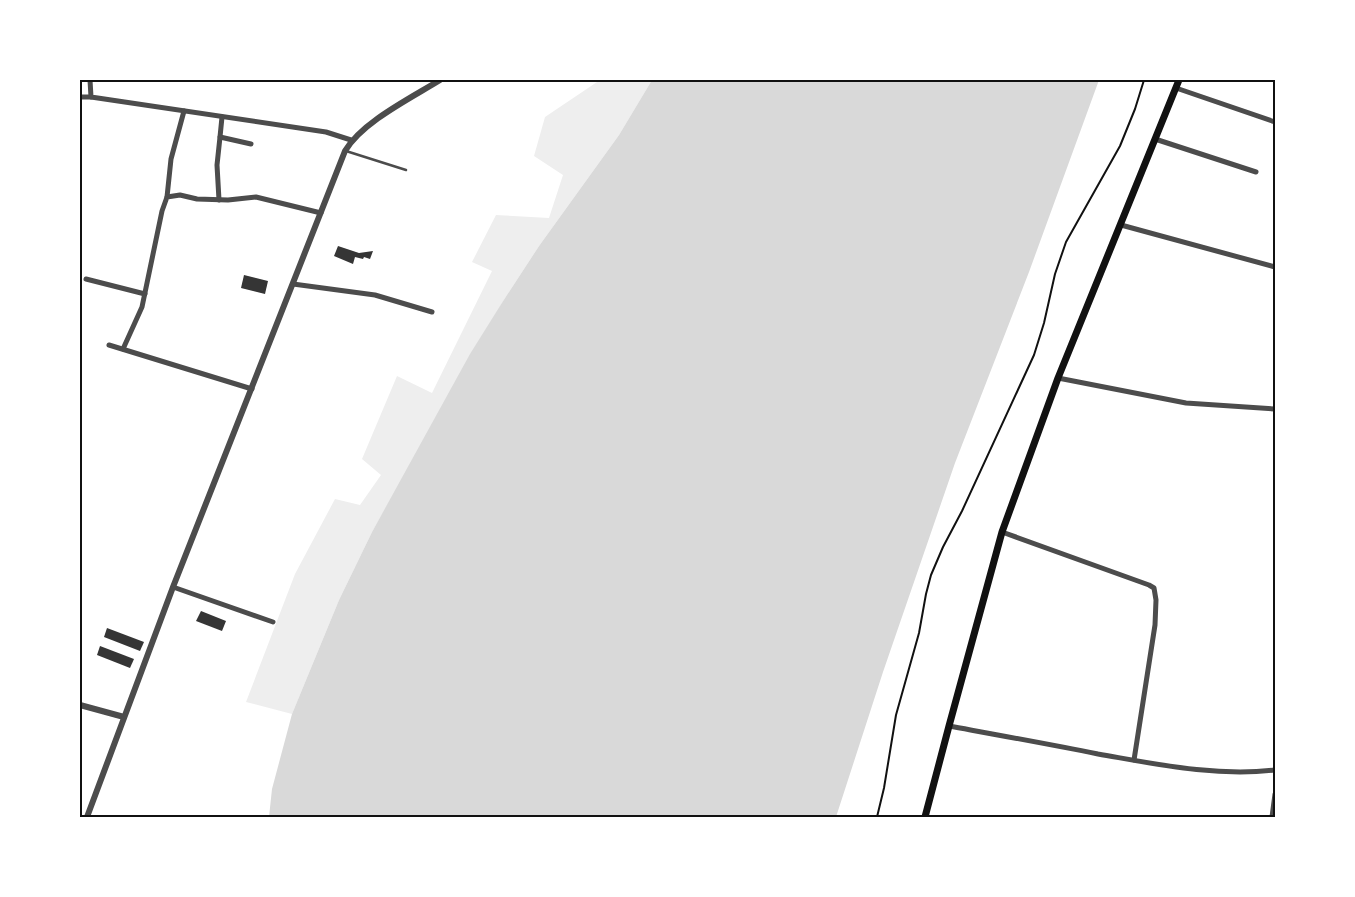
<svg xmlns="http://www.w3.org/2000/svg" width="1355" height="897" viewBox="0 0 1355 897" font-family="'Work Sans',sans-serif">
  <rect width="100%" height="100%" fill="#fff"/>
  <path fill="#eee" d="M 600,80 L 652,80 L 619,135 L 539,246 L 505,298 L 372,532 L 339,600 L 292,714 L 246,702 L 295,574 L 335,499 L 360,505 L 381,475 L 362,459 L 397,376 L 432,393 L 492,271 L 472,262 L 496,215 L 549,218 L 563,175 L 534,156 L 545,117 Z"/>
  <path fill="#d9d9d9" d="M 652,80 L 1099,80 L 1029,272 L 955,463 L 883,672 L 836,817 L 269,817 L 272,789 L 292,714 L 339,600 L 372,532 L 470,354 L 505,298 L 539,246 L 619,135 Z"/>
  <g fill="#353535">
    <path d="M 338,246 L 359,253 L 373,251 L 370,259 L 364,257 L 363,259 L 355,257 L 353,264 L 334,256 Z"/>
    <path d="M 244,275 L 268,281 L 265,294 L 241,288 Z"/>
    <path d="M 201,611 L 226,621 L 222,631 L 196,621 Z"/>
    <path d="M 107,628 L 144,642 L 140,651 L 104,637 Z"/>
    <path d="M 100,646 L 134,659 L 130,668 L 97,655 Z"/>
  </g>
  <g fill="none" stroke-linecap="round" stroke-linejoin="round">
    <path stroke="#111" stroke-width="2" d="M 877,817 L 884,788 L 896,715 L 919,633 L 926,594 L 931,575 L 943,547 L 962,511 L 1034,355 L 1044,323 L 1055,274 L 1066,242 L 1120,146 L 1135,109 L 1144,80"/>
    <path stroke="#4c4c4c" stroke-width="2.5" d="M 346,151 L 406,170"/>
    <g stroke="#4c4c4c" stroke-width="5">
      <path d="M 90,80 L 91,97 L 326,132 L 351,140"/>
      <path d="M 1176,88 L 1275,122"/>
      <path d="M 80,97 L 91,97"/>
      <path d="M 222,117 L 220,137 L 251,144"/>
      <path d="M 1155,139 L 1256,172"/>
      <path d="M 167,197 L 171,159 L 184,111"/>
      <path d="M 219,200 L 217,165 L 220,137"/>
      <path d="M 1121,225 L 1275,267"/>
      <path d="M 86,279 L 145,294"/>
      <path d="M 293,284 L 375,295 L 432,312"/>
      <path d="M 109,345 L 252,389"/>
      <path d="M 123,349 L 142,307 L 162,211 L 167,197 L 180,195 L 197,199 L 228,200 L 256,197 L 321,213"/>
      <path d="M 1058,378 L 1186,403 L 1275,409"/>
      <path d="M 1002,532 L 1149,585 L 1154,588 L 1156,600 L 1155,625 L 1134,760"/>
      <path d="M 173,587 L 273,622"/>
      <path d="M 949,726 C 998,735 1048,744 1098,754 C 1156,764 1216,777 1275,770"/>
      <path d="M 1272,817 L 1275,794"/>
    </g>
    <g stroke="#4c4c4c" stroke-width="6">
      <path d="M 80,705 L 124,717"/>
      <path d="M 87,817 L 173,587 L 345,151 C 362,122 411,98 440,80"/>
    </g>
    <path stroke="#111" stroke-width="7" d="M 925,817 L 949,726 L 1002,532 L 1058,378 L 1179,80"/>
  </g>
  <rect width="1355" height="897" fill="none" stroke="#ffffff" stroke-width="162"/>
  <rect x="81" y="81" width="1193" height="735" fill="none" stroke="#111" stroke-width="2"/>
</svg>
